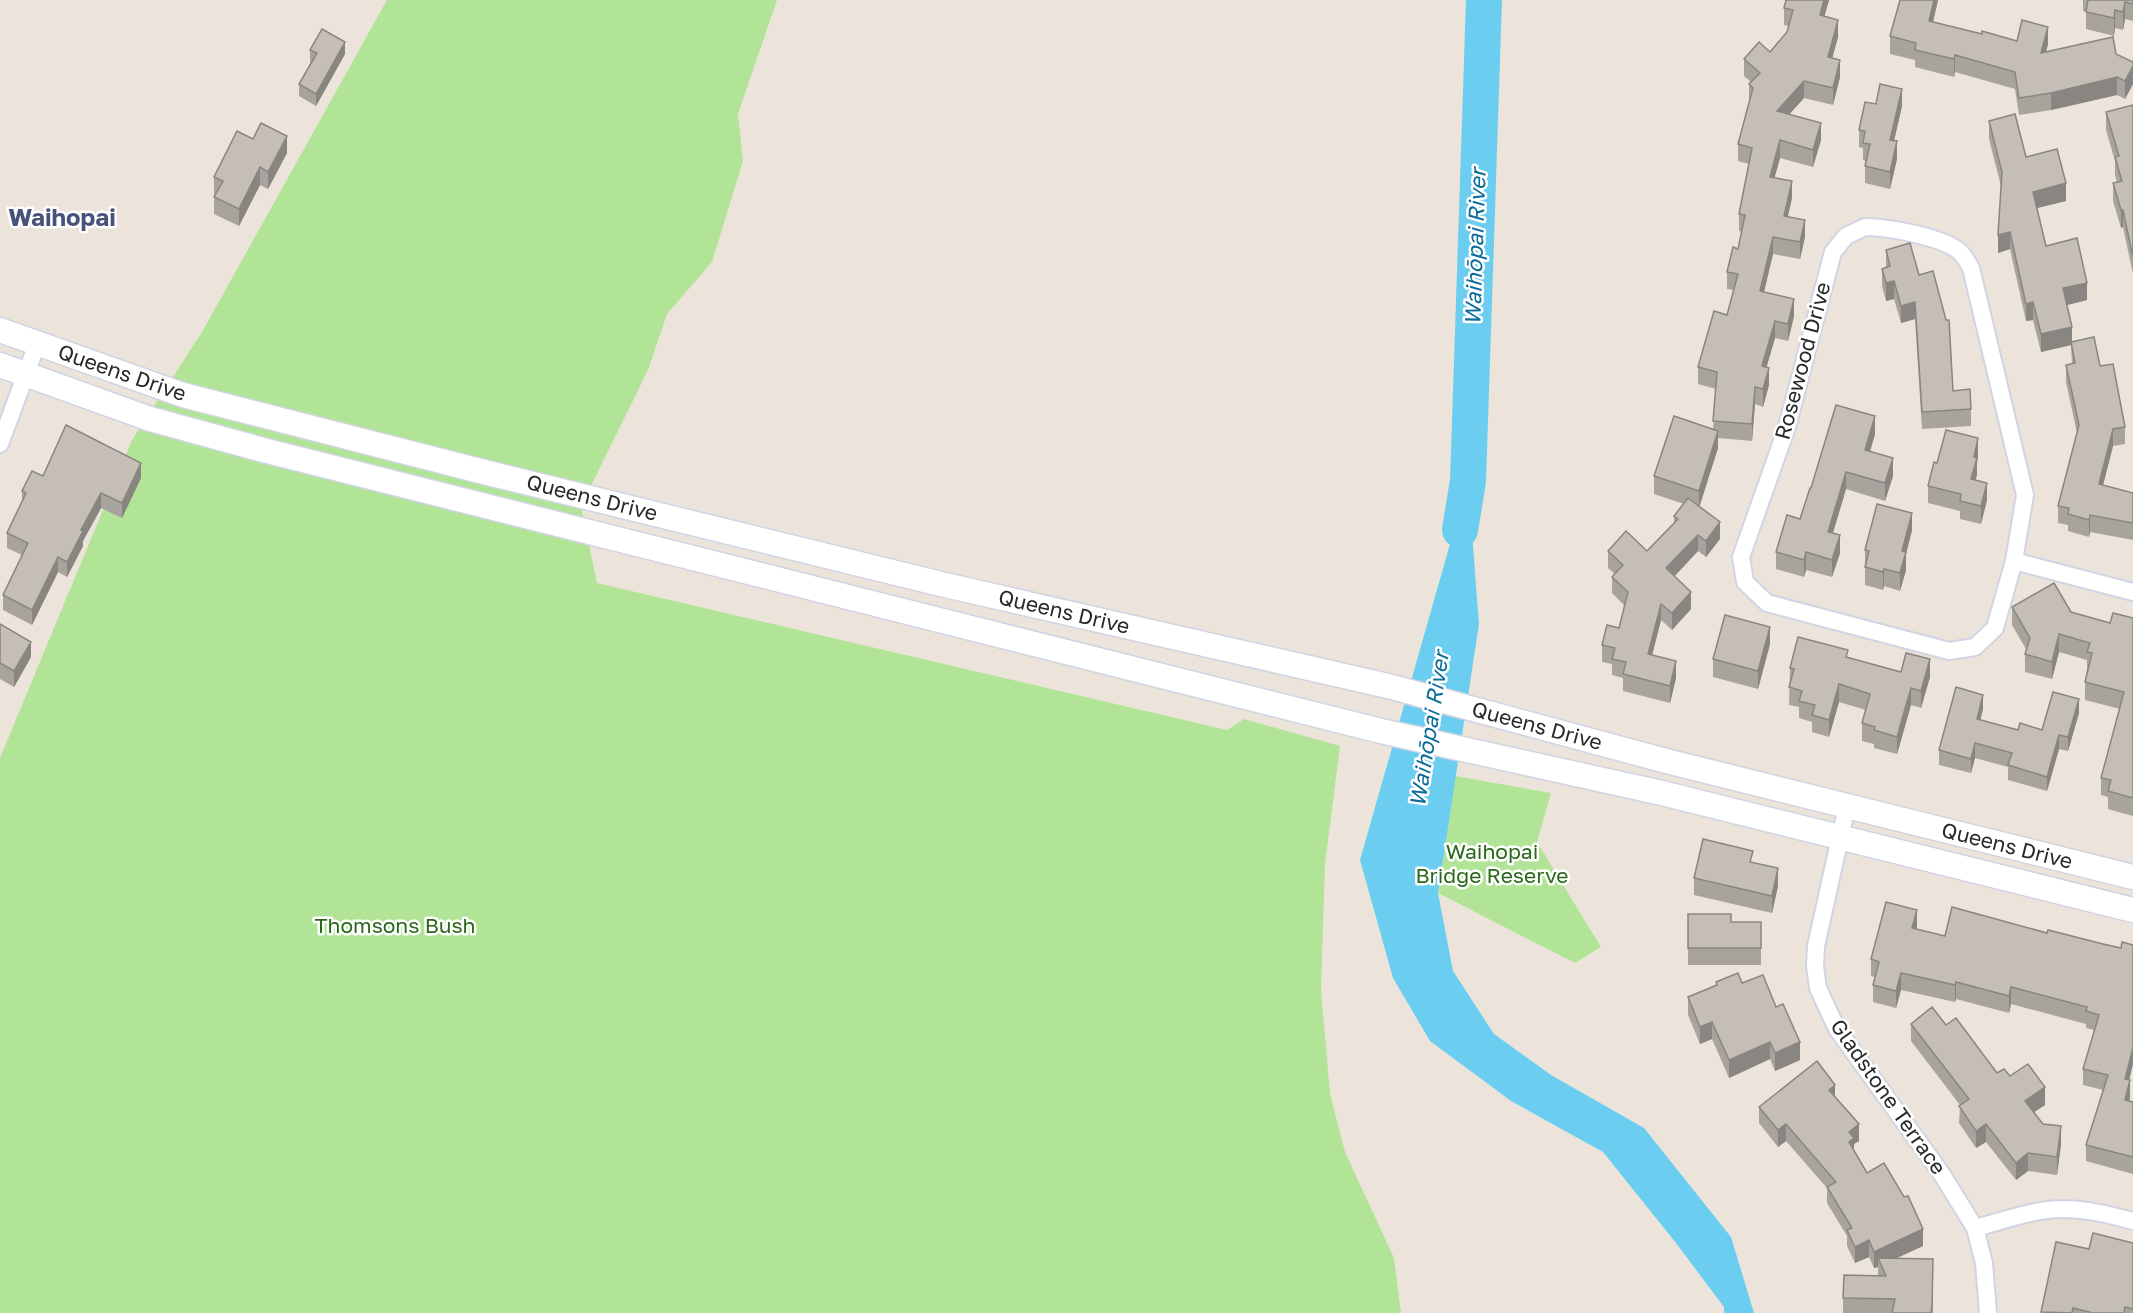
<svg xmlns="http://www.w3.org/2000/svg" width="2133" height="1313" viewBox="0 0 2133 1313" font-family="'Golos Text',sans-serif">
  <rect width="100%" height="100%" fill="#ece4db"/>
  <g fill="#b1e496">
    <path d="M 387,0 L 777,0 L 738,114 L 743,161 L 712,262 L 667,314 L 648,370 L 581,506 L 597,583 L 1227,730 L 1244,719 L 1340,746 L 1325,864 L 1321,990 L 1330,1094 L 1345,1152 L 1394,1258 L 1401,1313 L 0,1313 L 0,758 L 132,440 L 202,332 Z"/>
    <path d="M 1455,776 L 1551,793 L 1537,842 L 1601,947 L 1575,963 L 1438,893 Z"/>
  </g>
  <path fill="#6bcef0" d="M 1468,481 L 1479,624 L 1438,893 L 1453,971 L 1494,1034 L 1551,1075 L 1644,1128 L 1731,1237 L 1754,1313 L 1724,1313 L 1724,1307 L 1676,1243 L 1603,1152 L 1511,1101 L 1430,1041 L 1393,978 L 1360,860 Z"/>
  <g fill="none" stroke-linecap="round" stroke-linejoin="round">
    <path stroke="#6bcef0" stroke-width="36" d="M 1460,530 L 1468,481 L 1484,0"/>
    <defs>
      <g id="street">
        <path d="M 1865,227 C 1887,227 1944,237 1960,252 C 1964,256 1968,263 1971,268 L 2025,495 L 2014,561 L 1995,628 L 1975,647 L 1949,651 L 1767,603 L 1745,582 L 1741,557 L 1787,427 L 1833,252 L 1846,236 Z"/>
        <path d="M 0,444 L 37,344"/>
        <path d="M 2014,561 L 2133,592"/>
        <path d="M 1847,806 L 1816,946 L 1815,966 L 1818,988 L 1837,1029 L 1941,1173 L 1975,1228 L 1984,1263 L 1988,1313"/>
        <path d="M 1975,1228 C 2003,1221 2033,1209 2063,1209 C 2087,1209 2110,1215 2133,1221"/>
      </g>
      <g id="secondary">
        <path d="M 0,330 L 183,395 L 488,473 L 945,585 L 1388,686 L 1670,762 L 2133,877"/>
        <path d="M 0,365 L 150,419 L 267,451 L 1381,731 L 1662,793 L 2133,910"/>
      </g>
    </defs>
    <use href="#street" stroke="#d0d4e3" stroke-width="20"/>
    <use href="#secondary" stroke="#d0d4e3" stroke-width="27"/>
    <use href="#street" stroke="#fff" stroke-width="16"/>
    <use href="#secondary" stroke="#fff" stroke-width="24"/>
  </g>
  <g fill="#a9a39d">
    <path d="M 1786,0 L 1829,0 L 1824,17 L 1838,37 L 1832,58 L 1840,77 L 1833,105 L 1804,98 L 1789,114 L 1821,140 L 1813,167 L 1780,158 L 1774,178 L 1792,198 L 1788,216 L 1805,237 L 1800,259 L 1773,254 L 1764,292 L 1794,316 L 1788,341 L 1775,338 L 1766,367 L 1769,385 L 1763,407 L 1755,404 L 1752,441 L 1718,438 L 1718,448 L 1699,506 L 1720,539 L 1706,557 L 1698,551 L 1675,576 L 1691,609 L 1672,630 L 1661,620 L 1652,655 L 1676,678 L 1670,703 L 1623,691 L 1623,678 L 1612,675 L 1612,664 L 1602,662 L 1602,645 L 1619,628 L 1625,606 L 1612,593 L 1612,577 L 1615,574 L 1608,568 L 1608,551 L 1647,551 L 1674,523 L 1674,516 L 1684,504 L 1654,494 L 1654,476 L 1713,429 L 1716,389 L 1698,384 L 1698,367 L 1727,315 L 1734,290 L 1727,289 L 1727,272 L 1738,249 L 1742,232 L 1739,231 L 1739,214 L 1749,164 L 1738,161 L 1738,144 L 1749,102 L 1749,84 L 1751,82 L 1744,76 L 1744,59 L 1770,52 L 1787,32 L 1789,26 L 1784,25 L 1784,8 Z"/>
    <path d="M 1938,0 L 1933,22 L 1982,34 L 2017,41 L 2048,44 L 2046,52 L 2116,54 L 2133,62 L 2133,84 L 2125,99 L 2117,95 L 2051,110 L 2019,115 L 2015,89 L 1955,72 L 1954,77 L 1915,67 L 1915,60 L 1890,54 L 1890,36 Z"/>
    <path d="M 2083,0 L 2133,0 L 2133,21 L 2125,19 L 2123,30 L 2115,28 L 2114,36 L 2086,29 L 2086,12 L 2083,11 Z"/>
    <path d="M 310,50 L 345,54 L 316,106 L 299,96 L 299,84 L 311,62 L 310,61 Z"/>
    <path d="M 1876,104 L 1902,106 L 1894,141 L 1897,159 L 1890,189 L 1865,183 L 1865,166 L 1866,161 L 1863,160 L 1863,148 L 1859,147 L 1859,130 Z"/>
    <path d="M 2133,105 L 2133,274 L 2123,227 L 2121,228 L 2113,201 L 2113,183 L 2117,182 L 2115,175 L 2115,161 L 2106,130 L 2106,112 Z"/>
    <path d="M 1989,121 L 2026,157 L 2066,201 L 2037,208 L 2046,246 L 2087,300 L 2067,305 L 2072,342 L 2100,366 L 2125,427 L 2125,444 L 2113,446 L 2103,485 L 2133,493 L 2133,540 L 2090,532 L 2089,537 L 2068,531 L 2068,525 L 2058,523 L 2058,506 L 2077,433 L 2066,382 L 2066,365 L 2072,364 L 2071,345 L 2041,352 L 2033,320 L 2026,321 L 2010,249 L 1998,253 L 2001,186 L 1989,139 Z"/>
    <path d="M 253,139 L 287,153 L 268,189 L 260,185 L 239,226 L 214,214 L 214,197 L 215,195 L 214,194 L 214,177 Z"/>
    <path d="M 1886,250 L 1919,275 L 1953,391 L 1971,409 L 1971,426 L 1922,429 L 1915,319 L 1901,323 L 1894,299 L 1886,301 L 1882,286 L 1882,269 L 1886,268 Z"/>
    <path d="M 1875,434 L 1870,452 L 1893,476 L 1885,501 L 1846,489 L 1833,533 L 1840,553 L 1832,577 L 1806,570 L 1804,577 L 1776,569 L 1776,552 L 1800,519 L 1811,488 Z"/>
    <path d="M 1978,456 L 1977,463 L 1977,475 L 1975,480 L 1987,500 L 1981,524 L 1960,519 L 1960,511 L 1928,503 L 1928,486 L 1937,463 Z"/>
    <path d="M 43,476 L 141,478 L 122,518 L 101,508 L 83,541 L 83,546 L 67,577 L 58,572 L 32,625 L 3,610 L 3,595 L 22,555 L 7,548 L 7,533 L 22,501 L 22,491 Z"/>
    <path d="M 1912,530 L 1906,554 L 1906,570 L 1900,591 L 1884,586 L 1883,590 L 1865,585 L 1865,550 Z"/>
    <path d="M 2012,607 L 2071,612 L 2110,623 L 2133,618 L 2133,816 L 2108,809 L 2108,797 L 2101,795 L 2101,778 L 2120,709 L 2085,700 L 2085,682 L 2087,669 L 2087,660 L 2059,652 L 2052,679 L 2025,672 L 2025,654 L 2026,649 L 2012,625 Z"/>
    <path d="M 0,624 L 31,657 L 14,687 L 0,679 Z"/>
    <path d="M 1770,644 L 1758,689 L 1713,677 L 1713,659 Z"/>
    <path d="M 1848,657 L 1901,672 L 1930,677 L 1921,708 L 1911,705 L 1897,754 L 1874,748 L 1874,744 L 1862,741 L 1862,723 L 1866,710 L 1839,702 L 1829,737 L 1812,732 L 1812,722 L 1799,718 L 1799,707 L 1789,705 L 1790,668 Z"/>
    <path d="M 1983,709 L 1980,720 L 2018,730 L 2042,730 L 2079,713 L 2068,751 L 2059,749 L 2047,791 L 2008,780 L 2008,767 L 1975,758 L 1971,773 L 1939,765 L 1939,750 Z"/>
    <path d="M 1753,862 L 1778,886 L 1772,913 L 1694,895 L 1694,878 Z"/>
    <path d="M 1688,914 L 1731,922 L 1761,922 L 1761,965 L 1688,965 Z"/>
    <path d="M 1917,927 L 1916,929 L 1945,936 L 2047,933 L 2121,948 L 2133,945 L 2133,1064 L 2129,1080 L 2130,1097 L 2129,1101 L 2133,1102 L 2133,1174 L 2086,1161 L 2086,1145 L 2103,1090 L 2083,1085 L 2083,1069 L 2094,1030 L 2086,1028 L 2086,1024 L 2011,1004 L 2009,1013 L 1956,999 L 1955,1002 L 1901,990 L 1896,1008 L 1873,1002 L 1873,985 L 1875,977 L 1871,976 L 1871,959 Z"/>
    <path d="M 1716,982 L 1742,983 L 1776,1007 L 1800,1060 L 1775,1071 L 1770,1059 L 1729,1078 L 1712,1039 L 1700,1044 L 1688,1015 L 1688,997 L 1716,986 Z"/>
    <path d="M 1911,1024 L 1946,1025 L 1997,1073 L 2010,1076 L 2045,1105 L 2034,1112 L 2043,1124 L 2061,1144 L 2057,1175 L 2028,1171 L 2016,1180 L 1986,1142 L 1976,1148 L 1959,1123 L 1960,1105 L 1911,1041 Z"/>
    <path d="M 1835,1098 L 1859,1141 L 1854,1144 L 1854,1150 L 1867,1173 L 1923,1246 L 1895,1259 L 1933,1259 L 1933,1313 L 1843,1313 L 1843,1298 L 1878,1275 L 1878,1267 L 1874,1268 L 1869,1257 L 1855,1263 L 1847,1246 L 1847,1236 L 1827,1203 L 1827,1188 L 1786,1141 L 1778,1147 L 1759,1123 L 1759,1107 Z"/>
    <path d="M 2056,1242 L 2089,1249 L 2133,1243 L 2133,1313 L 2041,1313 Z"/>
  </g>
  <g fill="#898580">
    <path d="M 1824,0 L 1829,0 L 1820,32 L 1820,15 Z"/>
    <path d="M 1934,0 L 1938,0 L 1929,39 L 1929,21 Z"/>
    <path d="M 2125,2 L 2125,19 L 2123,30 L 2123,12 Z"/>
    <path d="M 2115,10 L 2115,28 L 2114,36 L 2114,18 Z"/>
    <path d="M 1838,20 L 1838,37 L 1828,74 L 1828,57 Z"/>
    <path d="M 2048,27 L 2048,44 L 2041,71 L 2041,53 Z"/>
    <path d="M 345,42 L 345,54 L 316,106 L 316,94 Z"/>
    <path d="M 1955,55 L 1955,72 L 1954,77 L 1954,59 Z"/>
    <path d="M 1840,60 L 1840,77 L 1833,105 L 1833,88 Z"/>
    <path d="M 2133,66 L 2133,84 L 2125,99 L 2125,81 Z"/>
    <path d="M 2117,77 L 2117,95 L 2051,110 L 2051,93 Z"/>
    <path d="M 1804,81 L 1804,98 L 1777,128 L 1777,111 Z"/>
    <path d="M 1902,89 L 1902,106 L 1890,158 L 1890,140 Z"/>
    <path d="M 1821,123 L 1821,140 L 1813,167 L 1813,150 Z"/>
    <path d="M 287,136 L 287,153 L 268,189 L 268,172 Z"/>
    <path d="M 1780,140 L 1780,158 L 1770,194 L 1770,177 Z"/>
    <path d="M 1897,141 L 1897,159 L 1890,189 L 1890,172 Z"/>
    <path d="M 260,167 L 260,185 L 239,226 L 239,209 Z"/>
    <path d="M 1792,181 L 1792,198 L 1784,233 L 1784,216 Z"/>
    <path d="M 2066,183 L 2066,201 L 2033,209 L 2033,192 Z"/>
    <path d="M 2121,210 L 2123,210 L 2123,227 L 2121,228 Z"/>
    <path d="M 1805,220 L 1805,237 L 1800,259 L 1800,242 Z"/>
    <path d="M 2010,232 L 2010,249 L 1998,253 L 1998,235 Z"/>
    <path d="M 1773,237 L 1773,254 L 1760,308 L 1760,291 Z"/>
    <path d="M 1894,281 L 1894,299 L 1886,301 L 1886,283 Z"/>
    <path d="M 2087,283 L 2087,300 L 2063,306 L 2063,288 Z"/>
    <path d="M 1794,299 L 1794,316 L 1788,341 L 1788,324 Z"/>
    <path d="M 1915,302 L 1915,319 L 1901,323 L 1901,306 Z"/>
    <path d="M 2033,302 L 2033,320 L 2026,321 L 2026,304 Z"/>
    <path d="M 1775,321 L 1775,338 L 1762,383 L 1762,366 Z"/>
    <path d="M 2072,327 L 2072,345 L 2071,342 L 2071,345 L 2041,352 L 2041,334 Z"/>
    <path d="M 1769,368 L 1769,385 L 1763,407 L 1763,389 Z"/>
    <path d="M 1755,387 L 1755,404 L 1752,441 L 1752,424 Z"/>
    <path d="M 1875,416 L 1875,434 L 1865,468 L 1865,450 Z"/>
    <path d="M 2113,429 L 2113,446 L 2099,501 L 2099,484 Z"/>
    <path d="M 1718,431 L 1718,448 L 1699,508 L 1699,491 Z"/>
    <path d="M 1978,438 L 1978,456 L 1977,463 L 1977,475 L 1971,496 L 1971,479 L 1974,457 Z"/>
    <path d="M 1893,458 L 1893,476 L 1885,501 L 1885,483 Z"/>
    <path d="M 141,463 L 141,478 L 122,518 L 122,503 Z"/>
    <path d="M 1846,472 L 1846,489 L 1828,549 L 1828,532 Z"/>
    <path d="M 1987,483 L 1987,500 L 1981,524 L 1981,506 Z"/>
    <path d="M 101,493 L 101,508 L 83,541 L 83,546 L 67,577 L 67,562 L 81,530 Z"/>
    <path d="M 1912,513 L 1912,530 L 1906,554 L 1906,570 L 1900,591 L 1900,573 L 1902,551 Z"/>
    <path d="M 2090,515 L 2090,532 L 2089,537 L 2089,520 Z"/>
    <path d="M 1720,522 L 1720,539 L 1706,557 L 1706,541 Z"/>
    <path d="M 1698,535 L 1698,551 L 1666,585 L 1666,568 Z"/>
    <path d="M 1840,535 L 1840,553 L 1832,577 L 1832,560 Z"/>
    <path d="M 1806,552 L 1806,570 L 1804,577 L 1804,560 Z"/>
    <path d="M 58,557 L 58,572 L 32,625 L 32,610 Z"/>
    <path d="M 1884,569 L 1884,586 L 1883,590 L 1883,572 Z"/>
    <path d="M 1691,592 L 1691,609 L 1672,630 L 1672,613 Z"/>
    <path d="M 1661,604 L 1661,620 L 1648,671 L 1648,654 Z"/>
    <path d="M 1770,627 L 1770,644 L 1758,689 L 1758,671 Z"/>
    <path d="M 2059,634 L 2059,652 L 2052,679 L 2052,662 Z"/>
    <path d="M 31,642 L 31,657 L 14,687 L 14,671 Z"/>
    <path d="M 1930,659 L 1930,677 L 1921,708 L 1921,691 Z"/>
    <path d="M 1676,661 L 1676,678 L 1670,703 L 1670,686 Z"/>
    <path d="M 1839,684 L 1839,702 L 1829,737 L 1829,720 Z"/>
    <path d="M 1911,688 L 1911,705 L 1897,754 L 1897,737 Z"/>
    <path d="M 1983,695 L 1983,709 L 1977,734 L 1977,719 Z"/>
    <path d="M 2079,699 L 2079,713 L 2068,751 L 2068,737 Z"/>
    <path d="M 2059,735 L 2059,749 L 2047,791 L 2047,777 Z"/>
    <path d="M 1975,743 L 1975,758 L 1971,773 L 1971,759 Z"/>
    <path d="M 1778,868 L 1778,886 L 1772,913 L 1772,896 Z"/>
    <path d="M 1917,910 L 1917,927 L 1912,945 L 1912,928 Z"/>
    <path d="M 1901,973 L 1901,990 L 1896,1008 L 1896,991 Z"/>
    <path d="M 1956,982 L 1956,999 L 1955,1002 L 1955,985 Z"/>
    <path d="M 2011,987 L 2011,1004 L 2009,1013 L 2009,996 Z"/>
    <path d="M 1712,1022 L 1712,1039 L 1700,1044 L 1700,1027 Z"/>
    <path d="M 1770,1042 L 1770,1059 L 1729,1078 L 1729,1060 Z"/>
    <path d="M 1800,1042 L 1800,1060 L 1775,1071 L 1775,1053 Z"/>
    <path d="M 2133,1048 L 2133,1064 L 2125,1096 L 2125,1079 Z"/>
    <path d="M 2130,1080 L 2130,1097 L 2125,1117 L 2125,1100 Z"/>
    <path d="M 1835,1085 L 1835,1101 L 1829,1090 Z"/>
    <path d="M 2045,1087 L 2045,1105 L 2025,1118 L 2025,1101 Z"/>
    <path d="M 1786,1124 L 1786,1141 L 1778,1147 L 1778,1130 Z"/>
    <path d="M 1859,1124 L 1859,1141 L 1854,1144 L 1854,1154 L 1849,1159 L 1849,1132 Z"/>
    <path d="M 1986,1124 L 1986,1142 L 1976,1148 L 1976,1131 Z"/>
    <path d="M 2061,1126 L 2061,1144 L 2057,1175 L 2057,1157 Z"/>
    <path d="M 2028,1153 L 2028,1171 L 2016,1180 L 2016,1163 Z"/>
    <path d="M 1923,1229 L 1923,1246 L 1881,1265 L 1878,1258 L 1878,1267 L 1874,1268 L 1874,1252 Z"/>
    <path d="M 1869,1240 L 1869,1257 L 1855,1263 L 1855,1247 Z"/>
  </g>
  <g fill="#c4beb7" stroke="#898580" stroke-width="1.5">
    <path d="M 1786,0 L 1824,0 L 1820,15 L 1838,20 L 1828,57 L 1840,60 L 1833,88 L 1804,81 L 1777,111 L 1821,123 L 1813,150 L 1780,140 L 1770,177 L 1792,181 L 1784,216 L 1805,220 L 1800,242 L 1773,237 L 1760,291 L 1794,299 L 1788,324 L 1775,321 L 1762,366 L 1769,368 L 1763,389 L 1755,387 L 1752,424 L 1713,421 L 1717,372 L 1698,367 L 1714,311 L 1727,315 L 1738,274 L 1727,272 L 1733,247 L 1738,249 L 1745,215 L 1739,214 L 1752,148 L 1738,144 L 1753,88 L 1749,84 L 1760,73 L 1744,59 L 1759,42 L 1770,52 L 1787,32 L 1793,10 L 1784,8 Z"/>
    <path d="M 1900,0 L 1934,0 L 1929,21 L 1982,34 L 1982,31 L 2017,41 L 2022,20 L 2048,27 L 2041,53 L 2113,37 L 2116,54 L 2133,62 L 2133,66 L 2125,81 L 2117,77 L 2051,93 L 2019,98 L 2015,72 L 1955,55 L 1954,59 L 1915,50 L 1916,43 L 1890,36 Z"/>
    <path d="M 2088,0 L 2133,0 L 2133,4 L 2125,2 L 2123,12 L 2115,10 L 2114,18 L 2086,12 Z"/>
    <path d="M 322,29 L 345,42 L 316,94 L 299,84 L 317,53 L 310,50 Z"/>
    <path d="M 1880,84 L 1902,89 L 1890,140 L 1897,141 L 1890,172 L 1865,166 L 1870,144 L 1863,143 L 1865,131 L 1859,130 L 1865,102 L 1876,104 Z"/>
    <path d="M 2133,105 L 2133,257 L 2123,210 L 2121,210 L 2113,183 L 2122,181 L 2115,157 L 2119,156 L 2106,112 Z"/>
    <path d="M 2015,114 L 2026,157 L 2057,149 L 2066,183 L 2033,192 L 2046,246 L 2077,238 L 2087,283 L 2063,288 L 2072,327 L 2041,334 L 2033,302 L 2026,304 L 2010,232 L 1998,235 L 2002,172 L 1989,121 Z"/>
    <path d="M 261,123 L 287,136 L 268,172 L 260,167 L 239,209 L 214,197 L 223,181 L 214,177 L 237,131 L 253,139 Z"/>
    <path d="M 1910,243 L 1919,275 L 1933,271 L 1946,320 L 1949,320 L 1953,391 L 1970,389 L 1971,409 L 1922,412 L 1915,302 L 1901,306 L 1894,281 L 1886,283 L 1882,269 L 1890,266 L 1886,250 Z"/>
    <path d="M 2094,337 L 2100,366 L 2113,364 L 2125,427 L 2113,429 L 2099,484 L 2133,493 L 2133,523 L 2090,515 L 2089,520 L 2068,514 L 2069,508 L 2058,506 L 2079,425 L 2066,365 L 2075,363 L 2071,342 Z"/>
    <path d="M 1836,405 L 1875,416 L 1865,450 L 1893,458 L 1885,483 L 1846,472 L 1828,532 L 1840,535 L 1832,560 L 1806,552 L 1804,560 L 1776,552 L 1787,515 L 1800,519 L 1810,488 L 1811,488 Z"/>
    <path d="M 1674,416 L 1718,431 L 1699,491 L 1654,476 Z"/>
    <path d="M 66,425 L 141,463 L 122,503 L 101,493 L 81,530 L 83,531 L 67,562 L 58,557 L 32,610 L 3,595 L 28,543 L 7,533 L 26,493 L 22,491 L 32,471 L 43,476 Z"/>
    <path d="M 1946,430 L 1978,438 L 1974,457 L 1977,458 L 1971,479 L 1987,483 L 1981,506 L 1960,501 L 1961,494 L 1928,486 L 1934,462 L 1937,463 Z"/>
    <path d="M 1688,498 L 1720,522 L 1706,541 L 1698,535 L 1666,568 L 1691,592 L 1672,613 L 1661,604 L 1648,654 L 1676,661 L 1670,686 L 1623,674 L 1626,662 L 1612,659 L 1615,648 L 1602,645 L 1607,625 L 1619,628 L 1628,592 L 1612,577 L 1623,565 L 1608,551 L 1626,531 L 1647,551 L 1678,519 L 1674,516 Z"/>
    <path d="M 1877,504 L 1912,513 L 1902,551 L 1906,552 L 1900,573 L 1884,569 L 1883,572 L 1865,567 L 1869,551 L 1865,550 Z"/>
    <path d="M 2054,583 L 2071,612 L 2110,623 L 2113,613 L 2133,618 L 2133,798 L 2108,791 L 2111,780 L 2101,778 L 2124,692 L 2085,682 L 2092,653 L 2087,652 L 2090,643 L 2059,634 L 2052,662 L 2025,654 L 2030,638 L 2012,607 Z"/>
    <path d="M 1725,615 L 1770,627 L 1758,671 L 1713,659 Z"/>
    <path d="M 0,624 L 31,642 L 14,671 L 0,663 Z"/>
    <path d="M 1798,637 L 1848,650 L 1846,657 L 1901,672 L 1906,653 L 1930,659 L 1921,691 L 1911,688 L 1897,737 L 1874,730 L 1875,727 L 1862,723 L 1870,694 L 1839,684 L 1829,720 L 1812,715 L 1815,705 L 1799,701 L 1802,691 L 1789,687 L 1794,669 L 1790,668 Z"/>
    <path d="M 1956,687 L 1983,695 L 1977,719 L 2018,730 L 2020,723 L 2042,730 L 2053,692 L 2079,699 L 2068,737 L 2059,735 L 2047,777 L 2008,765 L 2012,753 L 1975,743 L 1971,759 L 1939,750 Z"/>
    <path d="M 1703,839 L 1753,851 L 1750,862 L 1778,868 L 1772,896 L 1694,878 Z"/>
    <path d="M 1886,902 L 1917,910 L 1912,928 L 1945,936 L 1952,907 L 2047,933 L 2048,930 L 2103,944 L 2121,948 L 2122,942 L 2133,945 L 2133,1048 L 2125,1079 L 2130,1080 L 2125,1100 L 2133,1102 L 2133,1157 L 2086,1145 L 2108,1075 L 2083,1069 L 2099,1015 L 2086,1011 L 2087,1007 L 2011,987 L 2009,996 L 1956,982 L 1955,985 L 1901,973 L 1896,991 L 1873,985 L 1879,962 L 1871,959 Z"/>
    <path d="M 1688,914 L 1731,914 L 1731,922 L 1761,922 L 1761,948 L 1688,948 Z"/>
    <path d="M 1738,973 L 1742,983 L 1763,975 L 1776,1007 L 1783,1004 L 1800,1042 L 1775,1053 L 1770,1042 L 1729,1060 L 1712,1022 L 1700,1027 L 1688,997 L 1717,985 L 1716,982 Z"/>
    <path d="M 1932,1007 L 1946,1025 L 1956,1018 L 1997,1073 L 2004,1069 L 2010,1076 L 2028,1064 L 2045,1087 L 2025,1101 L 2043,1124 L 2061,1126 L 2057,1157 L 2028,1153 L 2016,1163 L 1986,1124 L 1976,1131 L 1959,1106 L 1969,1099 L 1911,1024 Z"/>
    <path d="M 1817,1061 L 1835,1085 L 1829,1090 L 1859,1124 L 1849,1132 L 1854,1138 L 1849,1142 L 1867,1173 L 1884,1163 L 1904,1197 L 1908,1196 L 1923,1229 L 1874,1252 L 1869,1240 L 1855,1247 L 1847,1230 L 1852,1228 L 1827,1187 L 1836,1182 L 1786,1124 L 1778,1130 L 1759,1107 Z"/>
    <path d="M 2093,1233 L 2133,1243 L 2133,1309 L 2125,1307 L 2124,1313 L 2093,1313 L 2073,1308 L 2072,1313 L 2041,1312 L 2056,1242 L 2089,1249 Z"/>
    <path d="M 1878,1258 L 1933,1259 L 1932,1306 L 1931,1313 L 1892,1313 L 1895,1299 L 1843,1298 L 1844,1275 L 1886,1276 Z"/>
  </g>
  <g text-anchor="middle" stroke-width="5" stroke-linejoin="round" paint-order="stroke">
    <g font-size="21" fill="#292929" stroke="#fff">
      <text transform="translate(1803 361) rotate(-75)" y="7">Rosewood Drive</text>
      <text transform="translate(122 373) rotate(19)" y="7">Queens Drive</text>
      <text transform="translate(592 498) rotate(14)" y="7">Queens Drive</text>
      <text transform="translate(1064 612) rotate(13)" y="7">Queens Drive</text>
      <text transform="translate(1537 726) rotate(15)" y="7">Queens Drive</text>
      <text transform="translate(2007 846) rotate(14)" y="7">Queens Drive</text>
      <text transform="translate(1888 1097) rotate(55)" y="7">Gladstone Terrace</text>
    </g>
    <g font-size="21" fill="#296719" stroke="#fff">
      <text x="1492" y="859">Waihopai<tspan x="1492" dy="24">Bridge Reserve</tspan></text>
      <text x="395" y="933">Thomsons Bush</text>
    </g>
    <g font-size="22" font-style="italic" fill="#0b6b9b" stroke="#fff">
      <text transform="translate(1475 247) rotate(-88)" y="8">Waihōpai River</text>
      <text transform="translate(1429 729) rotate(-81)" y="8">Waihōpai River</text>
    </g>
    <g font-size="24" font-weight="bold" fill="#49527a" stroke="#fff">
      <text x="62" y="226">Waihopai</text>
    </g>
  </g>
</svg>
